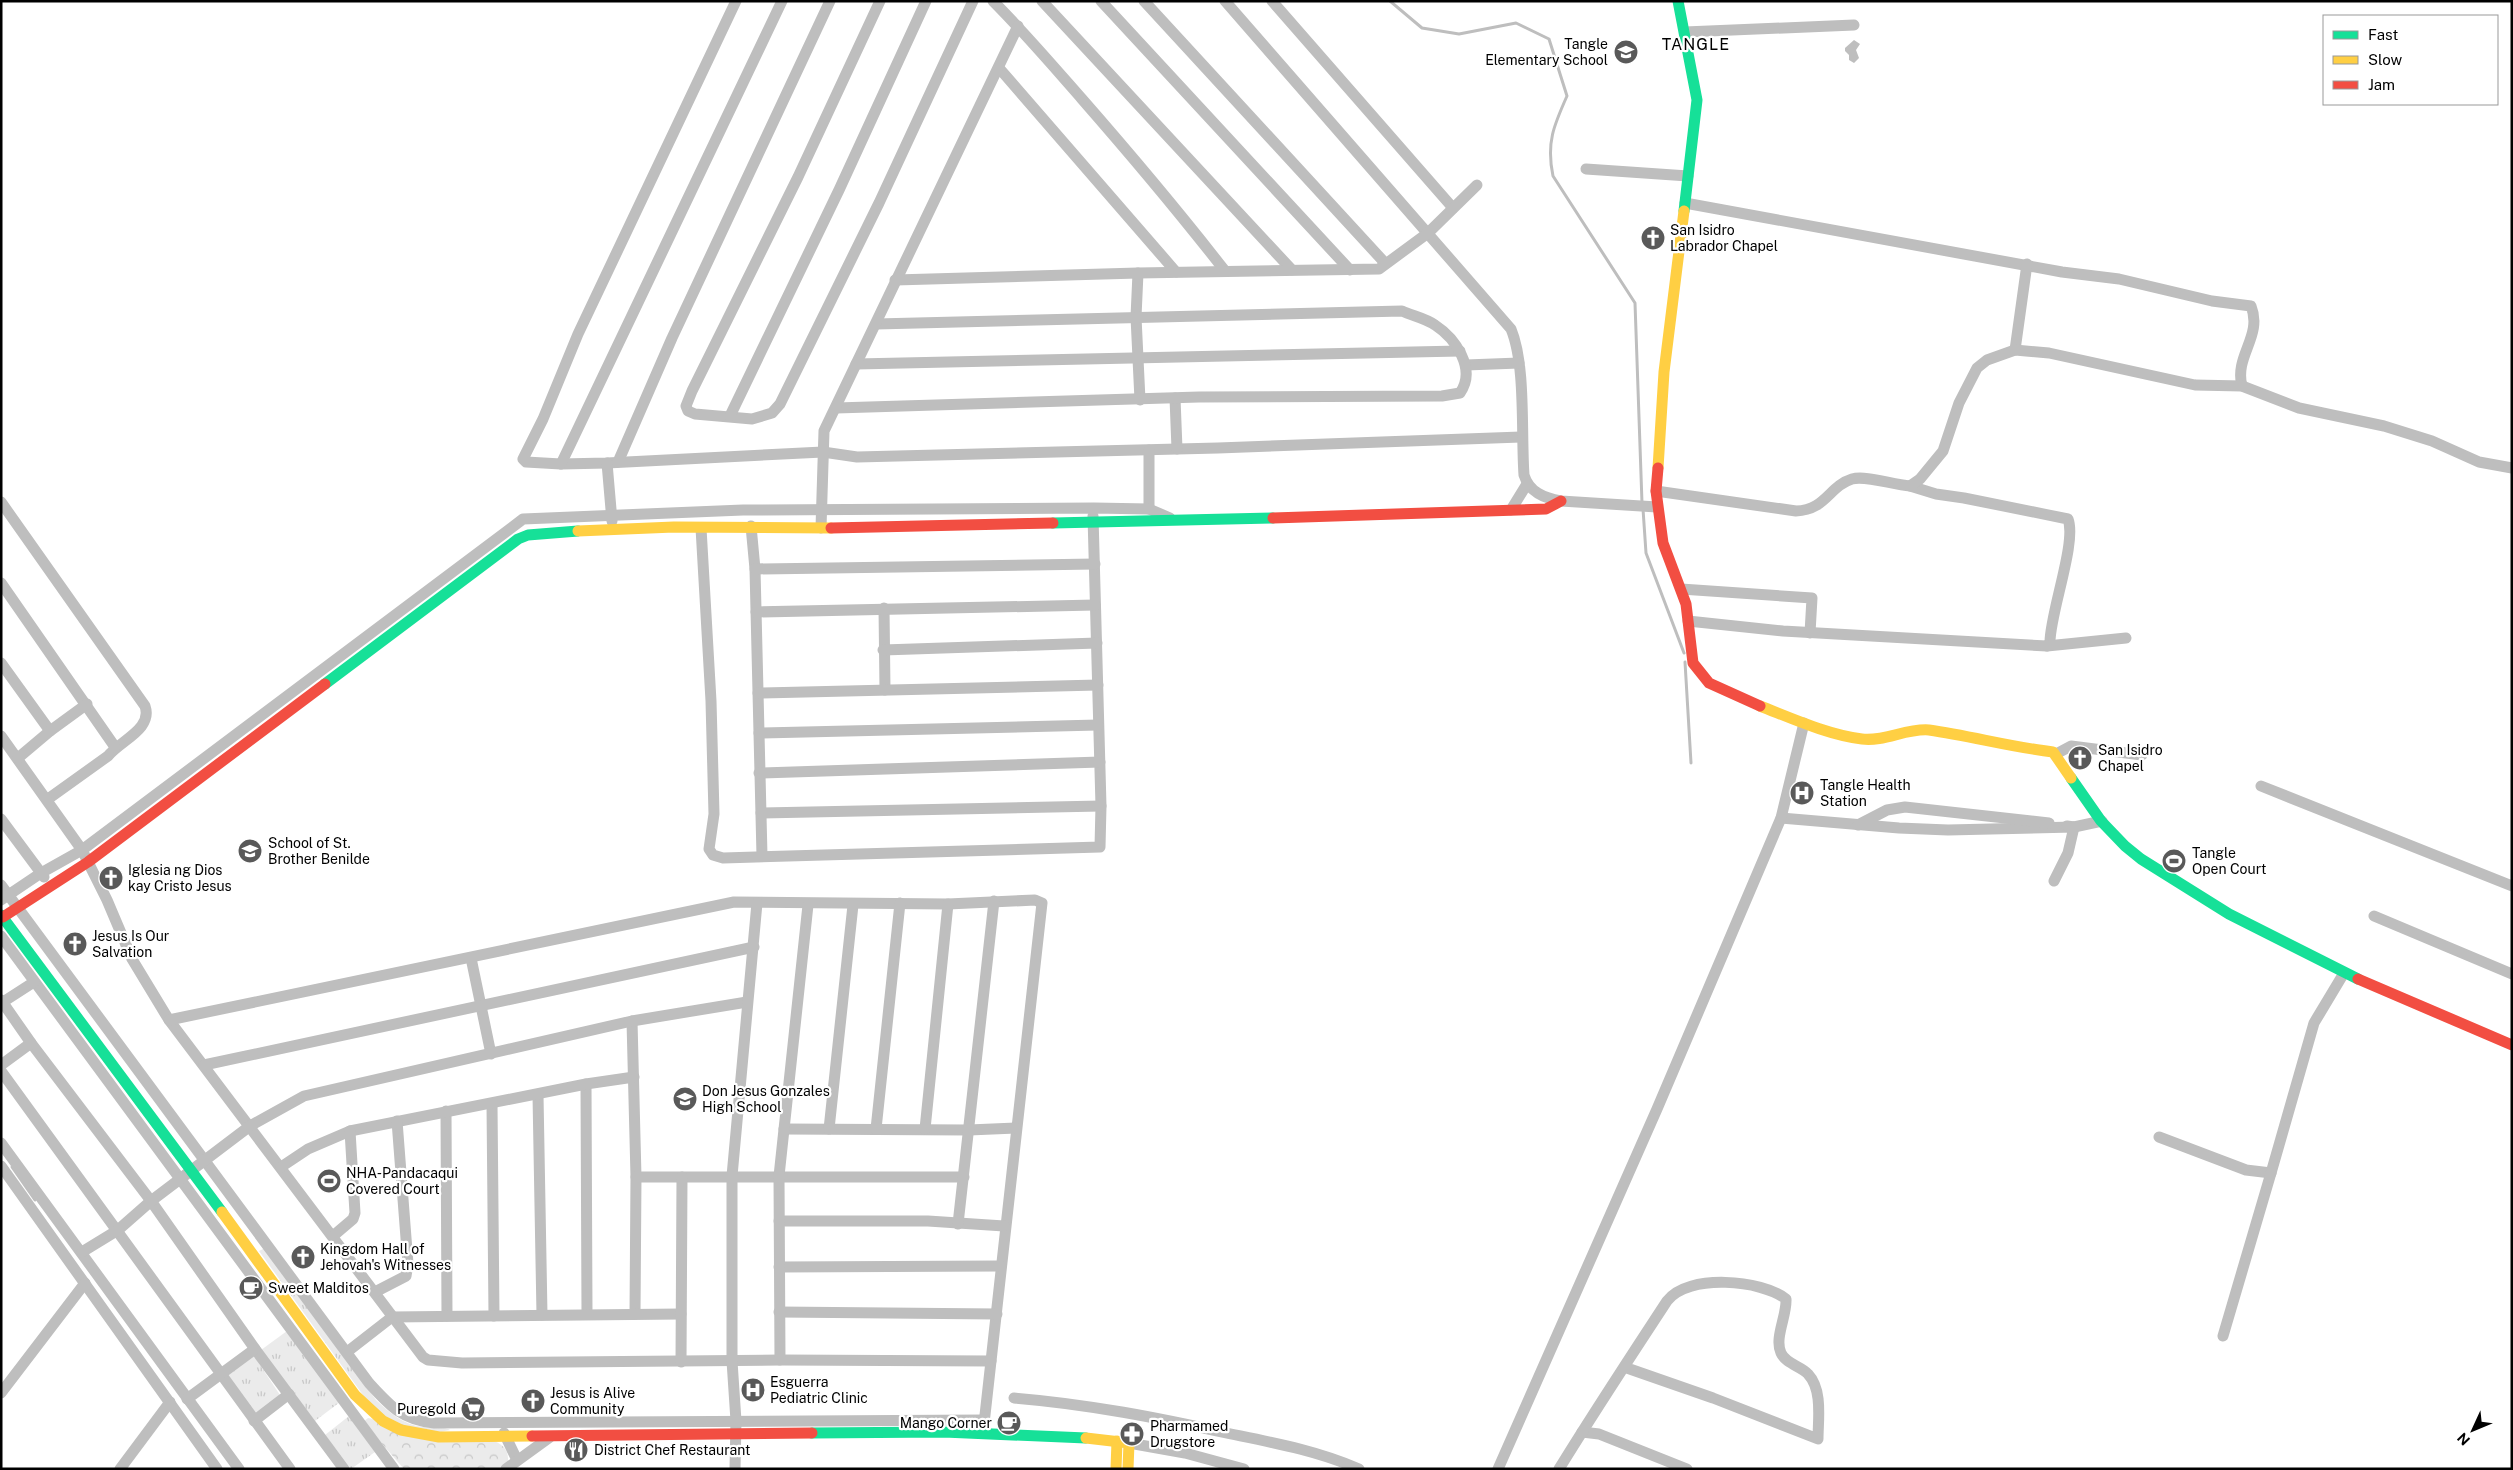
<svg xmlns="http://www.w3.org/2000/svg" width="2513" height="1470" viewBox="0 0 2513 1470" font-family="'Public Sans',sans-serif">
  <defs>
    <pattern id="grass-tufts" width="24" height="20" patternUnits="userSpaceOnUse" patternTransform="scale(1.25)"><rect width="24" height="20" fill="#ebebeb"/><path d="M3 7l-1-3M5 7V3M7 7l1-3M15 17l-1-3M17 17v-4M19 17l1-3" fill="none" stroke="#c8c8c8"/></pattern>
    <pattern id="park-crowns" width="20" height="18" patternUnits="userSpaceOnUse" patternTransform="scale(1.25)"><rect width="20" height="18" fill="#ebebeb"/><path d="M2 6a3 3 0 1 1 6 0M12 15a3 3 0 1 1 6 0" fill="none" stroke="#c8c8c8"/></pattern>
  </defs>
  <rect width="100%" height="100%" fill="#fff"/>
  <g fill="url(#grass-tufts)">
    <path d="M 265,1248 L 376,1400 C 390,1413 404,1425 423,1427 C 432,1428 443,1426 450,1430 L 423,1435 L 376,1413 L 259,1251 Z"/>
    <path d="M 287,1331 L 340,1402 L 315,1421 L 261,1350 Z"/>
    <path d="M 254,1356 L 280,1395 L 257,1413 L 254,1413 L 227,1377 L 229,1371 Z"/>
    <path d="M 349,1416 L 375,1452 L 351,1469 L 325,1435 Z"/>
  </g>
  <path fill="url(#park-crowns)" d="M 368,1418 L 494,1441 C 504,1445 509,1451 508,1463 L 502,1469 L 404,1469 L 363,1422 Z"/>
  <path fill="#bebebe" d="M 1854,40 L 1860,44 L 1856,50 L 1859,58 L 1854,63 L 1849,60 L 1849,55 L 1845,51 L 1845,48 Z"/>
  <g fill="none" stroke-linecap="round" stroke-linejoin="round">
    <g stroke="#bebebe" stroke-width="3">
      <path d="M 1390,1 L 1422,28 L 1459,34 L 1516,23 L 1549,39 L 1567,96 C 1554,125 1546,143 1553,176 L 1635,303 L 1642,503"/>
      <path d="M 1643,509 L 1646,553 L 1684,653"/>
      <path d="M 1685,662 L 1691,763"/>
      <path d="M 12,1167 L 35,1200"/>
    </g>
    <g stroke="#bebebe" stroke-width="11">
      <path d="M 736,1 L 578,334 L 543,419 L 523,459 L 526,462 L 561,464 L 607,463 L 823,452 L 857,457 L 1218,448 L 1521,437"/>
      <path d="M 880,1 L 798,177 L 692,391 L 686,406 L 688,411 L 695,414 L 752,419 L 772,413 L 780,404 L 879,203 L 973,1"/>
      <path d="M 993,1 C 1024,32 1053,66 1082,99 C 1131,155 1179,212 1225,271"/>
      <path d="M 1042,1 L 1292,270"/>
      <path d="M 1101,1 L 1350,270"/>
      <path d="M 1144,1 L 1385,263"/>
      <path d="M 1225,1 L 1511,329 C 1526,365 1521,434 1524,475 C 1529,492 1544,498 1561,501 L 1657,507"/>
      <path d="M 1272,1 L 1453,208"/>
      <path d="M 1685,32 L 1854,25"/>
      <path d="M 999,68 L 1176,272"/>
      <path d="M 1586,169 L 1688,176"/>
      <path d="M 1685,203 L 2062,272 L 2119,279 L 2212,301 L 2251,306 C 2263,336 2234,356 2242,386"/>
      <path d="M 1138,273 L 1136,317 L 1140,400"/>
      <path d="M 895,280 L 1138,273 L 1379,269 L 1428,233 L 1477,185"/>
      <path d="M 2015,350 L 2027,264"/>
      <path d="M 856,364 L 1460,351"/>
      <path d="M 1466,365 L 1519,363"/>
      <path d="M 1175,398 L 1177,449"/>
      <path d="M 836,408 L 1199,397 L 1442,396 L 1460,393 C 1477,369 1455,338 1435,325 C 1425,318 1413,316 1402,311 L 876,324"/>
      <path d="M 730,416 L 839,190 L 926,1"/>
      <path d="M 1149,450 L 1149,509"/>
      <path d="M 618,462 L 672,338 L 830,1"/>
      <path d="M 607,463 L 612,521"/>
      <path d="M 561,464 L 782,1"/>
      <path d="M 1910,486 L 1936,494 L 1964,498 L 2068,519 C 2077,542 2050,613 2050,642 L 2047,646"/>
      <path d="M 1656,491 L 1796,511 C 1826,510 1829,486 1852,479 C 1866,475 1893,485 1910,486 L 1920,479 L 1943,451 L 1959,403 L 1977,368 L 1987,360 L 2015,350 L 2049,353 L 2195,385 L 2242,386 L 2299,408 L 2384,426 L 2432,441 L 2479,462 L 2512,468"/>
      <path d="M 1,502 L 145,706 C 153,729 121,740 108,756 L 48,799"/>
      <path d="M 1511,510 L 1527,484"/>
      <path d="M 751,526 L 755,569 L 762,856"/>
      <path d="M 701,528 L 711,701 L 714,814 L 709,849 L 713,855 L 723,858 L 1100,847 L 1101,806 L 1093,516"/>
      <path d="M 821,528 L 824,431 L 1018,26"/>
      <path d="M 755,569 L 1095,564"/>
      <path d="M 1,583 L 115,747"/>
      <path d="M 1681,589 L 1812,598 L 1810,633"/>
      <path d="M 884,608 L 885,690"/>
      <path d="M 756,612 L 1095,605"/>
      <path d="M 1688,621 L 1783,631 L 2047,646 L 2126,638"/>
      <path d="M 883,650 L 1097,643"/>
      <path d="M 1,663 L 50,731"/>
      <path d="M 758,693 L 1098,685"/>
      <path d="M 759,733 L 1098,725"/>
      <path d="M 1,736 L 82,850 L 107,900 L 132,959 L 169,1020 L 423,1357 L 428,1360 L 462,1363 L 780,1360 L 991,1361"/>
      <path d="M 2056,754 L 2071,746 L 2142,755"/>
      <path d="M 18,758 L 50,731 L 87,704"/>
      <path d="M 759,773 L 1100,762"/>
      <path d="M 2261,786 L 2512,886"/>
      <path d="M 761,813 L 1101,806"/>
      <path d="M 1781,818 L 1899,828 L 1948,830 L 2074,827 L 2068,853 L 2054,881"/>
      <path d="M 1,819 L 44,877"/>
      <path d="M 1858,825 L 1887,810 L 1905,807 L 2049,823"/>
      <path d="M 2067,826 L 2074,827 L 2102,821"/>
      <path d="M 1,885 L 369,1383 C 390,1406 402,1420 434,1423 L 985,1420"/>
      <path d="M 1,900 L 41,873 L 82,850 L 523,519 L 743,510 L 1094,508 L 1149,509 L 1170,518"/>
      <path d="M 2374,916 L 2512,974"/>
      <path d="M 1,936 L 394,1469"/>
      <path d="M 471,958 L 491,1054"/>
      <path d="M 1,1000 L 31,1043 L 151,1201 L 255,1349 L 344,1469"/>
      <path d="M 3,1002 L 34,982"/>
      <path d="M 169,1020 L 734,902 L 948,904 L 1035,900 L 1042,903 L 983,1433"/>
      <path d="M 632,1021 L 636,1177 L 635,1314"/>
      <path d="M 1,1065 L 31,1043"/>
      <path d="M 204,1065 L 754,947"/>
      <path d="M 1,1071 L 290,1469"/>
      <path d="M 586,1084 L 587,1313"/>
      <path d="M 538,1095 L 542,1315"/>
      <path d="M 492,1104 L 494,1316"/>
      <path d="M 446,1111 L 447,1316"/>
      <path d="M 784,1129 L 969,1130 L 1016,1128"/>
      <path d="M 829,1129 L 853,905"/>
      <path d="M 876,1129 L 900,903"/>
      <path d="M 925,1129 L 948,904"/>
      <path d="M 2159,1137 L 2246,1170 L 2271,1173 L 2314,1023 L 2344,973"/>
      <path d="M 1,1143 L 239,1469"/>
      <path d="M 1,1166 L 217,1469"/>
      <path d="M 281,1167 L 308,1149 L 350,1131 L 586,1084 L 634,1077"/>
      <path d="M 636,1177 L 964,1177"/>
      <path d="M 779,1221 L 928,1221 L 1004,1226"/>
      <path d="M 958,1224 L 994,901"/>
      <path d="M 333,1236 L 353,1219 L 355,1213 L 350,1131"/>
      <path d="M 82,1252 L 118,1230 L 151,1201 L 250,1126 L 304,1096 L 632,1021 L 747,1002"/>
      <path d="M 779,1267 L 1001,1266"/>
      <path d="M 375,1292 L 406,1276 L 408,1264 L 397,1121"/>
      <path d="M 779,1312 L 997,1314"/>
      <path d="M 2223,1336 L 2271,1173"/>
      <path d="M 347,1352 L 392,1317 L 681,1314"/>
      <path d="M 780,1360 L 779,1176 L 808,905"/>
      <path d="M 681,1362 L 682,1177"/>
      <path d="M 1,1393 L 85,1283"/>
      <path d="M 1014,1398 C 1088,1404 1159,1418 1231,1434 C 1275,1443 1318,1451 1359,1469"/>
      <path d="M 187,1399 L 255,1349"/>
      <path d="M 254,1421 L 289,1394"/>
      <path d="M 1582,1432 L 1599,1434 L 1687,1469"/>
      <path d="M 504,1433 L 517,1460"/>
      <path d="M 1129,1443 L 1185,1453 L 1244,1469"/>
      <path d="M 120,1469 L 170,1402"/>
      <path d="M 506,1469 L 550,1437"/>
      <path d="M 735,1469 L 736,1421 L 732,1361 L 732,1176 L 757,903"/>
      <path d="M 1498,1469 L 1657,1109 L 1781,818 L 1804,723"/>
      <path d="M 1559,1469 C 1594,1412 1631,1356 1667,1301 C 1688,1273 1762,1280 1786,1299 C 1787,1316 1774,1338 1781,1353 C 1786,1364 1801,1366 1808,1374 C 1823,1390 1818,1420 1818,1439 L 1713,1398 L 1624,1367"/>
    </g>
    <g stroke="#16e098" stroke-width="11">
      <path d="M 1678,1 L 1697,100 L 1684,211"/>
      <path d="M 1053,523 L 1273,518"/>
      <path d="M 325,684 L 518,539 L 528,535 L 578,531"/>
      <path d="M 2071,778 L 2101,821 L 2125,846 L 2141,859 L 2229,914 L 2358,979"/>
      <path d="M 1,915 L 222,1212"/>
      <path d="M 812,1433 L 944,1432 L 1086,1438"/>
    </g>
    <g stroke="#ffcf43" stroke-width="11">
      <path d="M 1658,468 L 1664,372 L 1684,211"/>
      <path d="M 578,531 L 674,527 L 831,528"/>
      <path d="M 1760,706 C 1791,718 1828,735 1862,739 C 1884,742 1907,728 1929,730 C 1971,736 2011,747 2053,752 L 2071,778"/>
      <path d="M 222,1212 L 355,1395 L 383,1421 L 401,1430 L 439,1437 L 532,1436"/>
      <path d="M 1086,1438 L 1129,1443 L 1128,1469"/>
      <path d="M 1116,1469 L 1117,1441"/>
    </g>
    <g stroke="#f24e42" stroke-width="11">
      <path d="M 1658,468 L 1656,491 L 1663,543 L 1686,604 L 1693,663 L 1709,683 L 1760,706"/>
      <path d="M 1273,518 L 1546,509 L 1561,501"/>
      <path d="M 831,528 L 1053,523"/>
      <path d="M 3,917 L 88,862 L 325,684"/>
      <path d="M 2358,979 L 2512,1045"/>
      <path d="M 532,1436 L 812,1433"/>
    </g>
  </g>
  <defs>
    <symbol id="school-disc" viewBox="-11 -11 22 22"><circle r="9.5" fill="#595959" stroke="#fff"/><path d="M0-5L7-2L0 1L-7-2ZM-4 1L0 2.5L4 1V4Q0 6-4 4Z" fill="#fff"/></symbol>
    <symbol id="church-disc" viewBox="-11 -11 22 22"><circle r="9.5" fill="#595959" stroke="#fff"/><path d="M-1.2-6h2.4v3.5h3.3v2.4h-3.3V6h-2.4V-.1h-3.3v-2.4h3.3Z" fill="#fff"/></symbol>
    <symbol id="hospital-disc" viewBox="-11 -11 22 22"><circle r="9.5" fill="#595959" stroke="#fff"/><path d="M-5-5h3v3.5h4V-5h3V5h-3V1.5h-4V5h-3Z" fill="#fff"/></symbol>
    <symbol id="stadium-disc" viewBox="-11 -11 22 22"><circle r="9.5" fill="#595959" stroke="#fff"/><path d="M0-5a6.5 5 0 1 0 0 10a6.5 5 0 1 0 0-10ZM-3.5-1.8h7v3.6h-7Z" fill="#fff"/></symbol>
    <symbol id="cafe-disc" viewBox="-11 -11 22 22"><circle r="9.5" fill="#595959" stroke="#fff"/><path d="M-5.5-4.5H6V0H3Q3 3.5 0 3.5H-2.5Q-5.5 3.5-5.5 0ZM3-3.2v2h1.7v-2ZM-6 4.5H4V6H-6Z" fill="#fff"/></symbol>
    <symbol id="supermarket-disc" viewBox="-11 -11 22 22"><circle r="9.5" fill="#595959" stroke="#fff"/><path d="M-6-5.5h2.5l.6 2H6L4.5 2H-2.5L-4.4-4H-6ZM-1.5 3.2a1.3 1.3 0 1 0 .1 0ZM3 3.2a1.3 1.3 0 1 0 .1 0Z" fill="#fff"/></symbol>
    <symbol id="pharmacy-disc" viewBox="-11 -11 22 22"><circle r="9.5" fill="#595959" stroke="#fff"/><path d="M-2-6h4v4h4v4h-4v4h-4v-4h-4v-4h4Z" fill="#fff"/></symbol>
    <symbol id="restaurant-disc" viewBox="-11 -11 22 22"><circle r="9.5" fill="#595959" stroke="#fff"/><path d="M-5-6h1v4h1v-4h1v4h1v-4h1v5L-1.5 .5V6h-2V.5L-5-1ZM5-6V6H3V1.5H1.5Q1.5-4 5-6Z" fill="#fff"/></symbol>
  </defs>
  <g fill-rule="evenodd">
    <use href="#school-disc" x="1612" y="38" width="28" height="28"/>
    <use href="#church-disc" x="1639" y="224" width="28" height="28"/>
    <use href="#church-disc" x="2066" y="744" width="28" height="28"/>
    <use href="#hospital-disc" x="1788" y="779" width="28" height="28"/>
    <use href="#school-disc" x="236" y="837" width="28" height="28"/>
    <use href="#stadium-disc" x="2160" y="847" width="28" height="28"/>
    <use href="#church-disc" x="97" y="864" width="28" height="28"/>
    <use href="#church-disc" x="61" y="930" width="28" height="28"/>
    <use href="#school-disc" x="671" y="1085" width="28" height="28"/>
    <use href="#stadium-disc" x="315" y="1167" width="28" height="28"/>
    <use href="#church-disc" x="289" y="1243" width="28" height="28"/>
    <use href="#cafe-disc" x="237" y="1274" width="28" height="28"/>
    <use href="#hospital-disc" x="739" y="1376" width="28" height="28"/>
    <use href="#church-disc" x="519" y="1387" width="28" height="28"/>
    <use href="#supermarket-disc" x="459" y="1395" width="28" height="28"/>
    <use href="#cafe-disc" x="995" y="1409" width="28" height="28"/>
    <use href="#pharmacy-disc" x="1118" y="1420" width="28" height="28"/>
    <use href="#restaurant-disc" x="562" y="1436" width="28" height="28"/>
  </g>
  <g text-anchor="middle" stroke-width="4.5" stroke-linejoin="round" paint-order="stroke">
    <g font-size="14" fill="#000" stroke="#fff" text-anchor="start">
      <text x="1608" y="49" text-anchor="end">Tangle<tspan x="1608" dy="16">Elementary School</tspan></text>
      <text x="1670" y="235">San Isidro<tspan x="1670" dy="16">Labrador Chapel</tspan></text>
      <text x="2098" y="755">San Isidro<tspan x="2098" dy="16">Chapel</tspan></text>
      <text x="1820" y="790">Tangle Health<tspan x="1820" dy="16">Station</tspan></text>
      <text x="268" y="848">School of St.<tspan x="268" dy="16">Brother Benilde</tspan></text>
      <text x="2192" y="858">Tangle<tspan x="2192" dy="16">Open Court</tspan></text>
      <text x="128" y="875">Iglesia ng Dios<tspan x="128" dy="16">kay Cristo Jesus</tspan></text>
      <text x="92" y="941">Jesus Is Our<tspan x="92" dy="16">Salvation</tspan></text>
      <text x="702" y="1096">Don Jesus Gonzales<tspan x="702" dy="16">High School</tspan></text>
      <text x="346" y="1178">NHA-Pandacaqui<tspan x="346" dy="16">Covered Court</tspan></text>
      <text x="320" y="1254">Kingdom Hall of<tspan x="320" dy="16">Jehovah's Witnesses</tspan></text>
      <text x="268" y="1293">Sweet Malditos</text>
      <text x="770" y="1387">Esguerra<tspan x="770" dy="16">Pediatric Clinic</tspan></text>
      <text x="550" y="1398">Jesus is Alive<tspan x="550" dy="16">Community</tspan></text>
      <text x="456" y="1414" text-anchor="end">Puregold</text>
      <text x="992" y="1428" text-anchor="end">Mango Corner</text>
      <text x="1150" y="1431">Pharmamed<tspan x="1150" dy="16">Drugstore</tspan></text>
      <text x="594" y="1455">District Chef Restaurant</text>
    </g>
    <g font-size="16" letter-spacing="1" fill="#000" stroke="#fff">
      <text x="1696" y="50">TANGLE</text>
    </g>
  </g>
  <rect width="2513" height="1470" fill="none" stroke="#000000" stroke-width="5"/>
  <rect x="2323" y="15" width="175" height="90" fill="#ffffff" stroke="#999999"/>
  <rect x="2333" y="31" width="25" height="8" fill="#16e098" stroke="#999999"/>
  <text x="2368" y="40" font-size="15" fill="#000000">Fast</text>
  <rect x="2333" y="56" width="25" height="8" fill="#ffcf43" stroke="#999999"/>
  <text x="2368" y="65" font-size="15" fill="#000000">Slow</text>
  <rect x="2333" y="81" width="25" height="8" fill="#f24e42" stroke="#999999"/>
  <text x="2368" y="90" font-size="15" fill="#000000">Jam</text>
  <g transform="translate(2473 1430) rotate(226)" stroke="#ffffff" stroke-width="4" paint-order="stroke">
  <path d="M0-4L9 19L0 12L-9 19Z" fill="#000000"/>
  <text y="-8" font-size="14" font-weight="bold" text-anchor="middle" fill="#000000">N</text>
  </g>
</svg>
